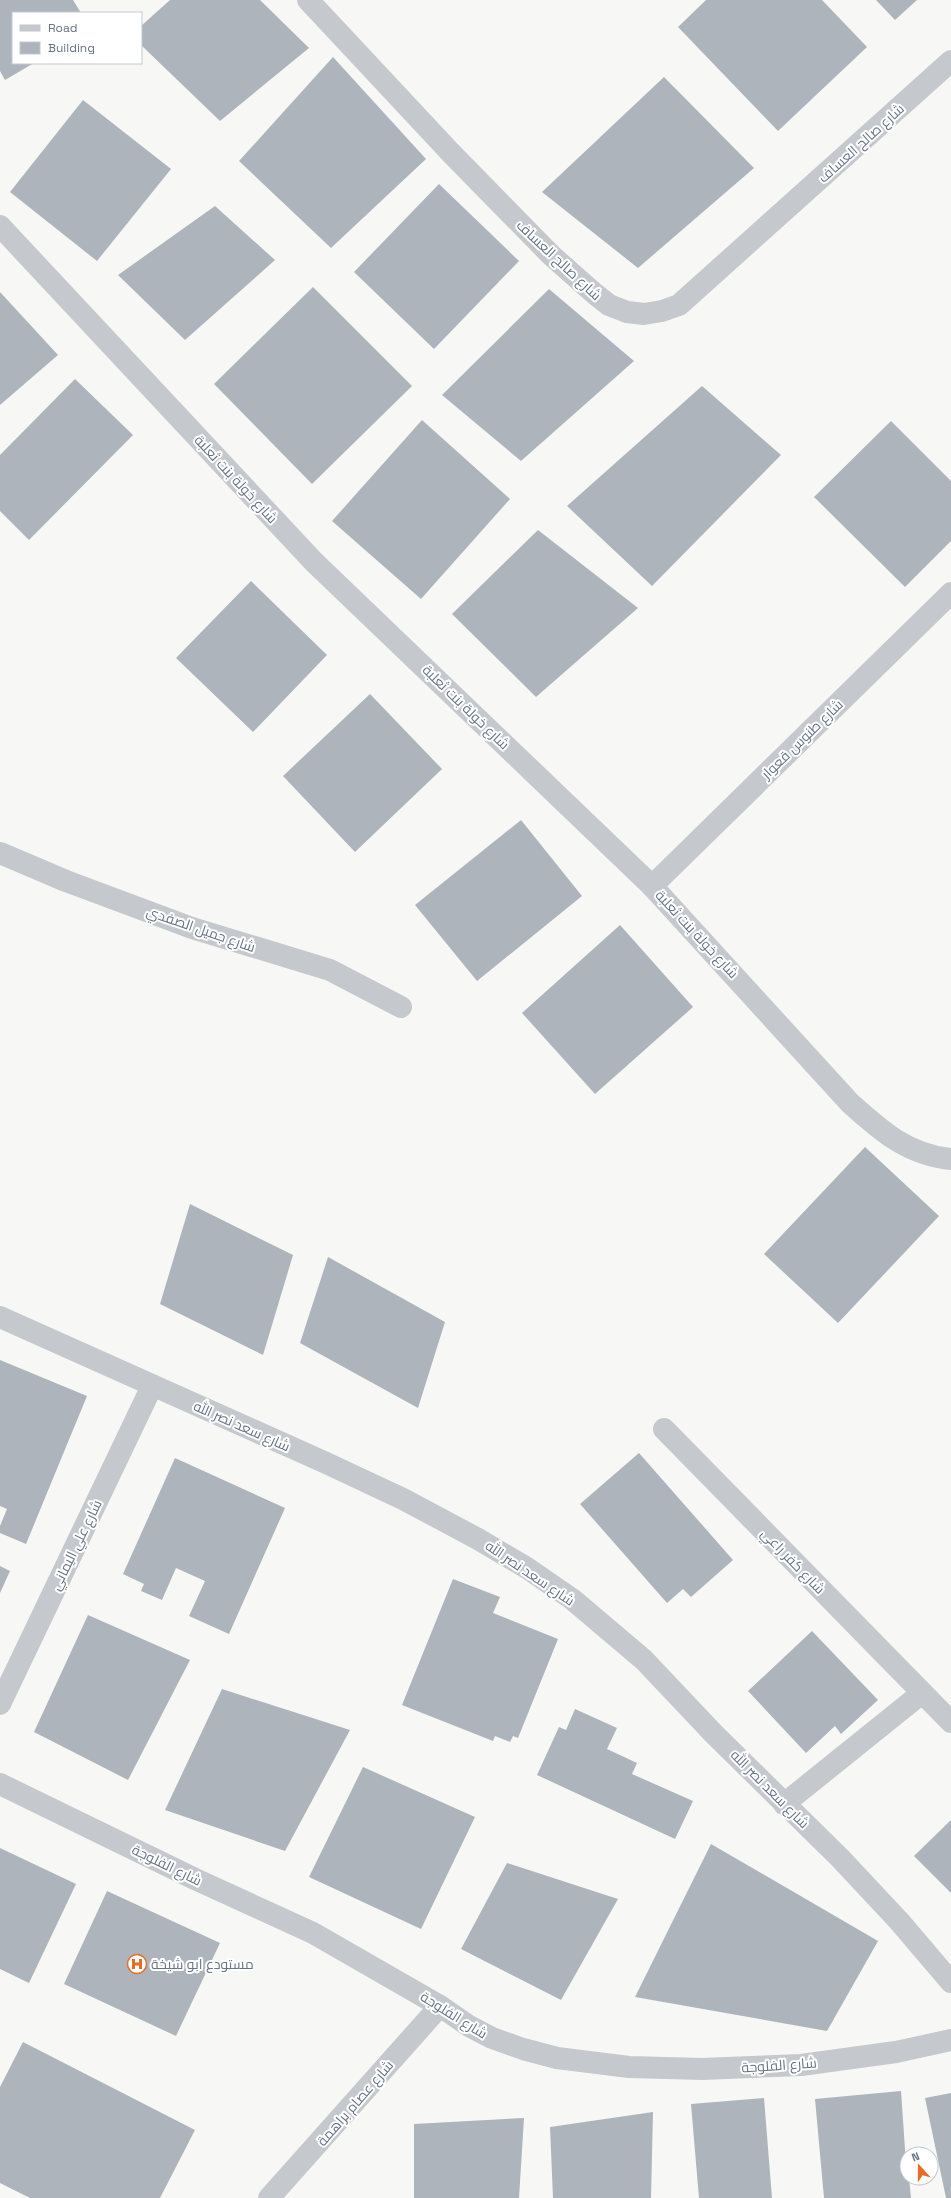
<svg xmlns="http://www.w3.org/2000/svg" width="951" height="2198" viewBox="0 0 951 2198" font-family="'Space Grotesk',Cairo,sans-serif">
  <rect width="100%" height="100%" fill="#f7f8f5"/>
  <g fill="#adb4bb">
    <path d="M 0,0 L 73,0 L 81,13 L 13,13 L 13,63 L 34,63 L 5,80 L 0,71 Z"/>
    <path d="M 170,0 L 260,0 L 309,48 L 220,121 L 141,45 L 141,26 Z"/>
    <path d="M 706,0 L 822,0 L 867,47 L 778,131 L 678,27 Z"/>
    <path d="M 876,0 L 917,0 L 895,20 Z"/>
    <path d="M 333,57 L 426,159 L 331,248 L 239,161 Z"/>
    <path d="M 664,77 L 754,168 L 638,268 L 542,192 Z"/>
    <path d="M 83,100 L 171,169 L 97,261 L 10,192 Z"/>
    <path d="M 439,184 L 519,261 L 434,349 L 354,272 Z"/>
    <path d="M 215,206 L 275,260 L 185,340 L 118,275 Z"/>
    <path d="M 313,287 L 412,386 L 312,484 L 214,384 Z"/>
    <path d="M 549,289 L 634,361 L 521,461 L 442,395 Z"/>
    <path d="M 0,292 L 58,355 L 0,405 Z"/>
    <path d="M 75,379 L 133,435 L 29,540 L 0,511 L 0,455 Z"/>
    <path d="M 702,386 L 781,455 L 652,586 L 567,506 Z"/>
    <path d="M 422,420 L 510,499 L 421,599 L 332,521 Z"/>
    <path d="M 891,421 L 951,481 L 951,541 L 905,587 L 814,497 Z"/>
    <path d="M 538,530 L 638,608 L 536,697 L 452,614 Z"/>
    <path d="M 251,581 L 327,655 L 253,732 L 176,658 Z"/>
    <path d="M 370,694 L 442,769 L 355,852 L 283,776 Z"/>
    <path d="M 521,820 L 582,896 L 477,981 L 415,905 Z"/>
    <path d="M 620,925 L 693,1007 L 595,1094 L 522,1013 Z"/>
    <path d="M 865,1147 L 939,1216 L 838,1323 L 764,1254 Z"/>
    <path d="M 190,1204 L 293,1255 L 263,1355 L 160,1304 Z"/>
    <path d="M 328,1257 L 445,1322 L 418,1408 L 300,1343 Z"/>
    <path d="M 0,1360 L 87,1396 L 26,1544 L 0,1533 L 0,1526 L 7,1509 L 0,1506 Z"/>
    <path d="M 639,1453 L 733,1560 L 691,1597 L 683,1589 L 667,1603 L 580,1504 Z"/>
    <path d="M 175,1458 L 285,1508 L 229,1634 L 189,1616 L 205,1581 L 176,1568 L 162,1600 L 141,1591 L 144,1584 L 123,1574 Z"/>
    <path d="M 0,1566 L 10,1571 L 0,1593 Z"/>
    <path d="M 453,1579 L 500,1597 L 493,1613 L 558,1639 L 518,1738 L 513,1736 L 510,1742 L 495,1736 L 493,1741 L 402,1705 Z"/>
    <path d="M 88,1615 L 190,1660 L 128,1780 L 34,1732 Z"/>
    <path d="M 812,1631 L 878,1700 L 841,1734 L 835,1726 L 806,1753 L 748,1691 Z"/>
    <path d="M 222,1689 L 350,1730 L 285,1851 L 165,1810 Z"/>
    <path d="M 575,1709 L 617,1728 L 607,1749 L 637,1763 L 632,1774 L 693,1801 L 675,1839 L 537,1775 L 559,1727 L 566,1730 Z"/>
    <path d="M 363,1767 L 475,1817 L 421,1929 L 309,1877 Z"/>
    <path d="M 951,1820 L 951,1893 L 914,1856 Z"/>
    <path d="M 711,1844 L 878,1941 L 827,2031 L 635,1997 Z"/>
    <path d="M 0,1848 L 76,1884 L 29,1983 L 0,1969 Z"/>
    <path d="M 507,1863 L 618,1899 L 561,2000 L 461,1949 Z"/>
    <path d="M 107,1891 L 220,1943 L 176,2036 L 64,1984 Z"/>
    <path d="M 23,2042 L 195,2130 L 160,2198 L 30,2198 L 0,2183 L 0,2087 Z"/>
    <path d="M 901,2091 L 907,2178 L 909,2178 L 911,2198 L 824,2198 L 815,2099 Z"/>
    <path d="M 951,2093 L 951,2198 L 946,2198 L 925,2098 Z"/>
    <path d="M 764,2098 L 772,2198 L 699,2198 L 691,2104 Z"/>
    <path d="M 653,2112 L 651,2198 L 553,2198 L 550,2127 Z"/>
    <path d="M 524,2118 L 519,2198 L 414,2198 L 414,2124 Z"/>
  </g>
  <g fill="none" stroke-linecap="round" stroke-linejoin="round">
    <g stroke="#c5c8cc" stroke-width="22">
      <path d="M 308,0 L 451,153 L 551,255 L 595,294 L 609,305 L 627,312 L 644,314 L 662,311 L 679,305 L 951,61"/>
      <path d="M 0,226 L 314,562 L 652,886 L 850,1103 C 881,1131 908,1155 951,1159"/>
      <path d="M 0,853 L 66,881 L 192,928 L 330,970 L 401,1007"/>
      <path d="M 652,886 L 951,593"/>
      <path d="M 0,1317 L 324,1462 L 403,1499 L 478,1539 L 527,1568 L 572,1599 L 644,1660 L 713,1733 L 840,1858 L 899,1921 L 951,1982"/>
      <path d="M 664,1429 L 951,1722"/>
      <path d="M 0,1704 L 152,1386"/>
      <path d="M 0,1784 L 195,1879 L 313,1933 L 440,2006 L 469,2026 L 492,2038 L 523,2049 L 557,2058 L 629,2067 L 702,2069 L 801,2065 L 896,2052 L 951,2040"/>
      <path d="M 784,1804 L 922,1693"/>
      <path d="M 269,2198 L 440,2006"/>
    </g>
  </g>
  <defs>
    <symbol id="hospital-ring" viewBox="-11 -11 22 22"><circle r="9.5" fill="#fff" stroke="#e66d26" stroke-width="1.5"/><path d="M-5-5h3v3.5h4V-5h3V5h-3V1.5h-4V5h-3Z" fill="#e66d26"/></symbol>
  </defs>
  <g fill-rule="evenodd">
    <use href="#hospital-ring" x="126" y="1953" width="22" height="22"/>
  </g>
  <g text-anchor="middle" stroke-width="4" stroke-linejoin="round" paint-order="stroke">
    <g font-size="14" fill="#667486" stroke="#fff">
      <text transform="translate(861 143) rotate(-42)" y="5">شارع صالح العساف</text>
      <text transform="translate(559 260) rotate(43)" y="5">شارع صالح العساف</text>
      <text transform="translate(236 479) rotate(47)" y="5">شارع خولة بنت ثعلبة</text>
      <text transform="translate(466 707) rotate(44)" y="5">شارع خولة بنت ثعلبة</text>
      <text transform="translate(802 739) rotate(-44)" y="5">شارع طنوس قعوار</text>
      <text transform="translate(201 929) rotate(19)" y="5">شارع جميل الصفدي</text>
      <text transform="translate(697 934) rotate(47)" y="5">شارع خولة بنت ثعلبة</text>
      <text transform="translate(242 1426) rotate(24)" y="5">شارع سعد نصر الله</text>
      <text transform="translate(76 1545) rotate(-64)" y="5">شارع علي اليماني</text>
      <text transform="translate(793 1561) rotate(46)" y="5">شارع كفر راعي</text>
      <text transform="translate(530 1573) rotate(34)" y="5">شارع سعد نصر الله</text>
      <text transform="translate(770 1789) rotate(45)" y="5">شارع سعد نصر الله</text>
      <text transform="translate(167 1865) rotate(26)" y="5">شارع الفلوجة</text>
      <text transform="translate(454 2015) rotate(32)" y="5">شارع الفلوجة</text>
      <text transform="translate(779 2065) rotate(-4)" y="5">شارع الفلوجة</text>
      <text transform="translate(355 2103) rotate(-49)" y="5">شارع عصام براهمة</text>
    </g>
    <g font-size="14" fill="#667486" stroke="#fff" text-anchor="start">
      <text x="151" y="1969">مستودع ابو شيخة</text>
    </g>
  </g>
  <rect x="12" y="12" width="130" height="52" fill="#ffffff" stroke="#c2c7cf"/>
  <rect x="20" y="25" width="20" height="6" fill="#c5c8cc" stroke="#c2c7cf"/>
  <text x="48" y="32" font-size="12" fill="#667486">Road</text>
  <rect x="20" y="42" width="20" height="12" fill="#adb4bb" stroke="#c2c7cf"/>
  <text x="48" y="52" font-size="12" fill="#667486">Building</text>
  <g transform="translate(919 2166) rotate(339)"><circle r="19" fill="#ffffff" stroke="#c2c7cf"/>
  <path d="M0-3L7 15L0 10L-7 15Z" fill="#e66d26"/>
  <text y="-6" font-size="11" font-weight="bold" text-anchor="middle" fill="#667486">N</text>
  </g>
</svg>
